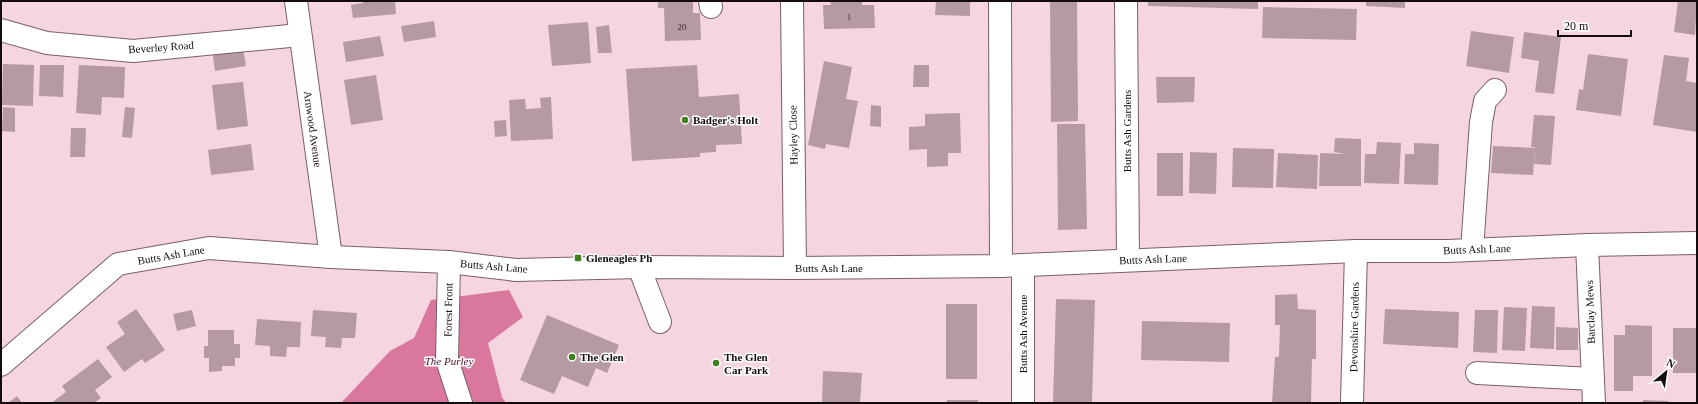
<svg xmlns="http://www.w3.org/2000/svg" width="1698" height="404" viewBox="0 0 1698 404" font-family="Georgia,serif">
  <rect width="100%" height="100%" fill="#f5d6e0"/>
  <path fill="#da779d" d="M 509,290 L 523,317 L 488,343 L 502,397 L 506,403 L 341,403 L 390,351 L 414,338 L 431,300 Z"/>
  <g fill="#b69aa3">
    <path d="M 363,1 L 395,1 L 396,14 L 353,18 L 351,5 L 363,3 Z"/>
    <path d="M 658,1 L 693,1 L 693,13 L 700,13 L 701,40 L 665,41 L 664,8 L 658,8 Z"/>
    <path d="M 830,1 L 862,1 L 862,5 L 874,5 L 875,28 L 824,29 L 823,5 L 831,5 Z"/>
    <path d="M 936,1 L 970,1 L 970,16 L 935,15 Z"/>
    <path d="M 1050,1 L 1077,1 L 1078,121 L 1051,122 Z"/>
    <path d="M 1148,1 L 1258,1 L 1258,9 L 1148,6 Z"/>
    <path d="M 1366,1 L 1405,1 L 1405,8 L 1366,6 Z"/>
    <path d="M 1678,1 L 1697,1 L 1695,35 L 1674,32 Z"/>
    <path d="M 1263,7 L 1357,9 L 1356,40 L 1262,38 Z"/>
    <path d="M 434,21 L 436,37 L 404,42 L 401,26 Z"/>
    <path d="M 588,22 L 591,63 L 552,66 L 548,25 Z"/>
    <path d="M 609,25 L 612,53 L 598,53 L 596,27 Z"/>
    <path d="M 1471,31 L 1514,37 L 1509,73 L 1466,66 Z"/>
    <path d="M 1524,32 L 1561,37 L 1554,94 L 1535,92 L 1539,61 L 1521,58 Z"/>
    <path d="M 380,36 L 384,56 L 346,62 L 343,42 Z"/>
    <path d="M 241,37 L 246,66 L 215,71 L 211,42 Z"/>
    <path d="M 1588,54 L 1628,59 L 1621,116 L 1576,110 L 1579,89 L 1583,90 Z"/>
    <path d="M 1664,55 L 1689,58 L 1686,81 L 1697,83 L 1697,132 L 1653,125 Z"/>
    <path d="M 824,61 L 852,67 L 846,99 L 858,101 L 849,148 L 826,144 L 825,149 L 808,145 Z"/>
    <path d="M 3,64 L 34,65 L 33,106 L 2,105 Z"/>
    <path d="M 40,65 L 64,65 L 63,97 L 39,96 Z"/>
    <path d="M 79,65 L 125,67 L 124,98 L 102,97 L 101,115 L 76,113 Z"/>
    <path d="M 697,65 L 699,97 L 739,94 L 742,144 L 716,145 L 716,152 L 700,153 L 700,157 L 632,161 L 626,69 Z"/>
    <path d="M 914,65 L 929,65 L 929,87 L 913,87 Z"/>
    <path d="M 376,75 L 383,120 L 351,125 L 344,80 Z"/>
    <path d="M 1156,77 L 1195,77 L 1194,102 L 1157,103 Z"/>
    <path d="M 243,82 L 248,126 L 217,130 L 212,85 Z"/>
    <path d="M 551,97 L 553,139 L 511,141 L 509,100 L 525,99 L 526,109 L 541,108 L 540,98 Z"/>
    <path d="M 871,105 L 881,106 L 881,127 L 870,126 Z"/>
    <path d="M 3,107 L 15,108 L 15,132 L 2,131 Z"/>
    <path d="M 125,107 L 135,108 L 132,138 L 122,137 Z"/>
    <path d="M 960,113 L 961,153 L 948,153 L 948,166 L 927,167 L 927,149 L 909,150 L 909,127 L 925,126 L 925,114 Z"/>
    <path d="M 1534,115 L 1555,116 L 1551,165 L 1534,164 L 1535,147 L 1531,147 Z"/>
    <path d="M 506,120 L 507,136 L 495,137 L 494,121 Z"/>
    <path d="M 1057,124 L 1085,124 L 1087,229 L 1058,230 Z"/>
    <path d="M 71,128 L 86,128 L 85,157 L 70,157 Z"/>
    <path d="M 1335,138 L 1361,139 L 1361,186 L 1319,186 L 1320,153 L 1346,154 L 1334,152 Z"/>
    <path d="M 1377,142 L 1401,143 L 1399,184 L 1364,183 L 1365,154 L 1376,154 Z"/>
    <path d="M 1414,143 L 1439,144 L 1438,185 L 1404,184 L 1405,154 L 1414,154 Z"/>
    <path d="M 251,144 L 254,170 L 211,175 L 208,150 Z"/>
    <path d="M 1493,146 L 1535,148 L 1533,175 L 1491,173 Z"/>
    <path d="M 1233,148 L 1274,149 L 1273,188 L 1232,187 Z"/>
    <path d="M 1190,152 L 1217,153 L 1216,194 L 1189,193 Z"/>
    <rect x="1157" y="153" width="26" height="43"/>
    <path d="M 1278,153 L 1318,155 L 1317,189 L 1276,187 Z"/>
    <path d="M 1297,294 L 1298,309 L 1316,310 L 1316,359 L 1312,359 L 1311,403 L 1272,403 L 1275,357 L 1279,357 L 1280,325 L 1275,325 L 1275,295 Z"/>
    <path d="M 1056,299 L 1095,300 L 1092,403 L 1053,403 Z"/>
    <rect x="946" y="304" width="31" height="75"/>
    <path d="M 1532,306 L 1555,307 L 1554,349 L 1530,348 Z"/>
    <path d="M 1504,307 L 1527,308 L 1525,351 L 1502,350 Z"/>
    <path d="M 136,309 L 165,350 L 145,363 L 142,359 L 124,372 L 106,347 L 125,334 L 117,322 Z"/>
    <path d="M 1385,309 L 1459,312 L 1458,348 L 1383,344 Z"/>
    <path d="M 192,310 L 196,326 L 177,331 L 173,314 Z"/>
    <path d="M 313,310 L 357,313 L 355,338 L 342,338 L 341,348 L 325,347 L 326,337 L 311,336 Z"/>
    <path d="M 1475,310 L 1498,310 L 1497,353 L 1473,352 Z"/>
    <path d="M 547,315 L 619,345 L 607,373 L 596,368 L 588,387 L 562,376 L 554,394 L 520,380 Z"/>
    <path d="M 257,319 L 301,322 L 300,347 L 287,347 L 286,357 L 270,356 L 270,346 L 255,345 Z"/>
    <path d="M 1142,321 L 1230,323 L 1229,362 L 1141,360 Z"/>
    <path d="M 1625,325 L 1652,326 L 1652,376 L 1633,376 L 1633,391 L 1614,391 L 1614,335 L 1625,335 Z"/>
    <path d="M 1556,327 L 1578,328 L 1578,350 L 1556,350 Z"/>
    <rect x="1673" y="328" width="24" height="45"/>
    <path d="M 208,330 L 234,330 L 234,344 L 240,344 L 240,358 L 235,358 L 235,366 L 222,366 L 222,371 L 209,372 L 209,358 L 204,358 L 204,346 L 208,346 Z"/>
    <path d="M 98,359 L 112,377 L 95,390 L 101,398 L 94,403 L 51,403 L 66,392 L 62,386 Z"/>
    <path d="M 823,371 L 862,373 L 860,403 L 822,403 Z"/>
    <path d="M 17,396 L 22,403 L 8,403 Z"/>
    <rect x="947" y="400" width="31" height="3"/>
    <path d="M 1643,400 L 1668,401 L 1668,403 L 1643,403 Z"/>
  </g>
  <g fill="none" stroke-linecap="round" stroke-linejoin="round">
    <defs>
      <g id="minor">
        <path d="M 296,1 L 331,257"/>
        <path d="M 710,1 L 711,7"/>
        <path d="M 792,1 L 795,268"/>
        <path d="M 1000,1 L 1001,266"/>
        <path d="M 1126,1 L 1128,260"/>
        <path d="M 1,30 L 47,43 L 133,51 L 300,35"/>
        <path d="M 1587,245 L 1594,403"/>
        <path d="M 1472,250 L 1481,122 L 1485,101 L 1495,90"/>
        <path d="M 449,262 L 447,360 L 461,403"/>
        <path d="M 639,267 L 660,322"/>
        <path d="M 1,365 L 118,264 L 209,248 L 331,257 L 449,262 L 516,270 L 639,267 L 795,268 L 1001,266 L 1356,251 L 1448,251 L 1587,245 L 1697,243"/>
        <path d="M 1477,373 L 1593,379"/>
        <path d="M 1023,403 L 1023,265"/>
        <path d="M 1352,403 L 1356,251"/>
      </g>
    </defs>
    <use href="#minor" stroke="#795f67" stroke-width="24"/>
    <use href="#minor" stroke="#fff" stroke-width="22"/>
  </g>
  <g fill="#407f1e" stroke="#fff" stroke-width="1.5">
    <circle cx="685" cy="120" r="4"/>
    <rect x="574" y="254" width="8" height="8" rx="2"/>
    <circle cx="572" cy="357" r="4"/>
    <circle cx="716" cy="363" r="4"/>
  </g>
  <g text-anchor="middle" stroke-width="3" stroke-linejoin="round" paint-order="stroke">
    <g font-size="9" fill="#3c2f33">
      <text x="849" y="20">1</text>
      <text x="682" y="30">20</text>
    </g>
    <g font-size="11" fill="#140b0e" stroke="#fff">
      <text transform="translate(161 47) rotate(-4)" y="4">Beverley Road</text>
      <text transform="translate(313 129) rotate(82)" y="4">Arnwood Avenue</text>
      <text transform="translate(1127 131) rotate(-90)" y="4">Butts Ash Gardens</text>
      <text transform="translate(793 135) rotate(-91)" y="4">Hayley Close</text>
      <text transform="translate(1477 249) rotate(-2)" y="4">Butts Ash Lane</text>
      <text transform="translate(171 255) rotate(-10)" y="4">Butts Ash Lane</text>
      <text transform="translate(1153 259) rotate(-2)" y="4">Butts Ash Lane</text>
      <text transform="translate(494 266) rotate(5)" y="4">Butts Ash Lane</text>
      <text x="829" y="272">Butts Ash Lane</text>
      <text transform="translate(448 310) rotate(-89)" y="4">Forest Front</text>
      <text transform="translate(1590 312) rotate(-92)" y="4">Barclay Mews</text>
      <text transform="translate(1354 327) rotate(-89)" y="4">Devonshire Gardens</text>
      <text transform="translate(1023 334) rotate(-90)" y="4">Butts Ash Avenue</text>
    </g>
    <g font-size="11" font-weight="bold" fill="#140b0e" stroke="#fff" text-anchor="start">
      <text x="693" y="124">Badger's Holt</text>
      <text x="586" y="262">Gleneagles Ph</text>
      <text x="580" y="361">The Glen</text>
      <text x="724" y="361">The Glen<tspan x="724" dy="13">Car Park</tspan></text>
    </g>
    <g font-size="11" font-style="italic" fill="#50122e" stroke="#fff">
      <text x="449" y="365">The Purley</text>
    </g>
  </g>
  <rect width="1698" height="404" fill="none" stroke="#140b0e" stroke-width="4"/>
  <g transform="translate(1666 372) rotate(29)" stroke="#ffffff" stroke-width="3" paint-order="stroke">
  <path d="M0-3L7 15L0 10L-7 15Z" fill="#140b0e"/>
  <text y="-6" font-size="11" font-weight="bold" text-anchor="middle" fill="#140b0e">N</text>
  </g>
  <path d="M1558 30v6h73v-6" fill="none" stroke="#140b0e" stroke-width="2"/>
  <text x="1564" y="30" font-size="12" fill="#140b0e" stroke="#ffffff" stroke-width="3" paint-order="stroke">20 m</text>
</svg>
